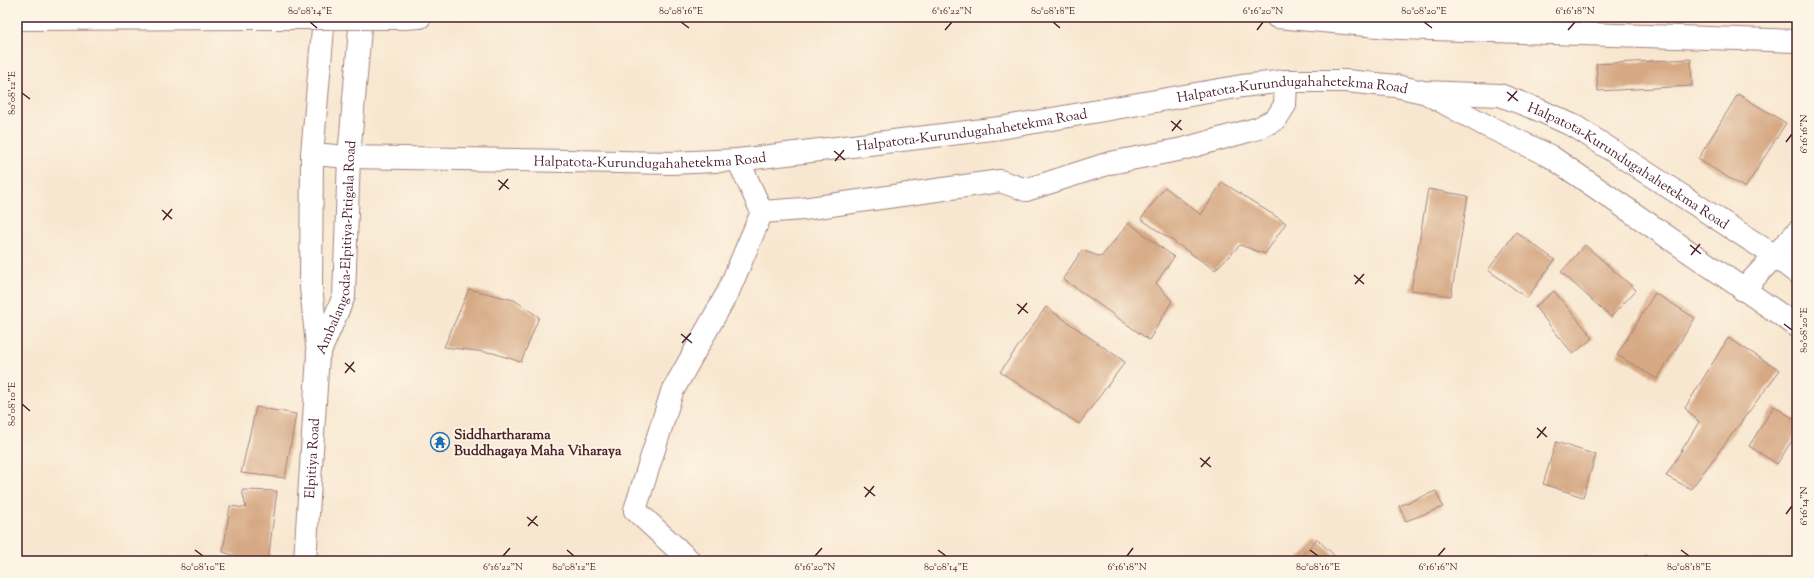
<svg xmlns="http://www.w3.org/2000/svg" width="1814" height="578" viewBox="0 0 1814 578" font-family="'Sorts Mill Goudy',serif">
  <rect width="100%" height="100%" fill="#fcf5e5"/>
  <filter id="ink" filterUnits="userSpaceOnUse"><feTurbulence type="fractalNoise" baseFrequency=".025" numOctaves="2"/><feDisplacementMap in="SourceGraphic" scale="8" xChannelSelector="R" yChannelSelector="G"/><feConvolveMatrix kernelMatrix="1 2 1 2 8 2 1 2 1" color-interpolation-filters="sRGB"/></filter>
  <filter id="wash" filterUnits="userSpaceOnUse"><feTurbulence type="fractalNoise" baseFrequency=".012" numOctaves="4" result="noise"/><feDisplacementMap in="SourceGraphic" scale="16" xChannelSelector="R" yChannelSelector="G"/><feGaussianBlur stdDeviation="0.9" result="paint"/><feColorMatrix in="noise" values="0 0 0 0 0 0 0 0 0 0 0 0 0 0 0 0 0 1.4 0 .05"/><feComposite in="paint" operator="in"/></filter>
  <g filter="url(#wash)">
    <rect width="100%" height="100%" fill="#f8e7d0"/>
    <g id="blocks">
      <g fill="#d6a883">
        <path d="M 1691,59 L 1692,86 L 1598,91 L 1596,64 Z"/>
        <path d="M 1738,94 L 1786,123 L 1745,188 L 1698,159 Z"/>
        <path d="M 1222,182 L 1286,223 L 1265,254 L 1240,245 L 1215,270 L 1141,219 L 1165,187 L 1201,215 Z"/>
        <path d="M 1428,189 L 1468,196 L 1451,296 L 1411,290 Z"/>
        <path d="M 1129,223 L 1174,257 L 1156,283 L 1172,301 L 1149,340 L 1063,279 L 1082,250 L 1101,257 Z"/>
        <path d="M 1516,232 L 1555,260 L 1527,298 L 1488,270 Z"/>
        <path d="M 1585,245 L 1636,290 L 1611,317 L 1561,272 Z"/>
        <path d="M 469,289 L 514,300 L 539,317 L 521,362 L 493,353 L 444,347 Z"/>
        <path d="M 1554,291 L 1593,338 L 1573,354 L 1535,307 Z"/>
        <path d="M 1655,293 L 1695,318 L 1657,379 L 1617,355 Z"/>
        <path d="M 1046,307 L 1125,362 L 1079,424 L 1000,372 Z"/>
        <path d="M 1728,338 L 1780,370 L 1691,489 L 1666,476 L 1699,422 L 1685,408 Z"/>
        <path d="M 1774,406 L 1797,421 L 1797,433 L 1777,464 L 1749,446 Z"/>
        <path d="M 256,407 L 296,414 L 285,478 L 241,473 Z"/>
        <path d="M 1556,442 L 1596,455 L 1583,497 L 1543,484 Z"/>
        <path d="M 242,490 L 277,491 L 268,561 L 252,561 L 223,552 L 230,506 L 246,508 Z"/>
        <path d="M 1436,491 L 1443,507 L 1406,521 L 1399,506 Z"/>
        <path d="M 1317,539 L 1340,561 L 1297,561 Z"/>
        <path d="M 1645,555 L 1658,561 L 1642,561 Z"/>
      </g>
    </g>
  </g>
  <g filter="url(#ink)">
    <use href="#blocks" fill-opacity="0" stroke="#a1837e" stroke-width="1"/>
    <g fill="none" stroke-linecap="round" stroke-linejoin="round">
      <defs>
        <g id="street">
          <path d="M 762,212 L 803,209 L 1000,181 L 1026,190 L 1110,163 L 1183,149 L 1259,128 L 1276,119 L 1285,105 L 1286,81"/>
          <path d="M 690,561 L 635,510 L 672,392 L 728,292 L 762,212 L 738,160"/>
        </g>
        <g id="primary">
          <path d="M 1428,94 L 1485,125 L 1550,156 L 1797,326"/>
          <path id="s1" d="M 312,154 L 349,157 L 671,163 L 738,160 L 1000,128 L 1242,86 L 1286,81 L 1346,81 L 1396,86 L 1423,92 L 1500,95 L 1539,110 L 1576,127 L 1775,256 L 1797,273"/>
          <path id="s2" d="M 319,354 L 344,296 L 349,157 L 361,17"/>
          <path id="s3" d="M 305,561 L 318,355 L 311,287 L 312,154 L 324,17"/>
        </g>
        <g id="highway">
          <path d="M 1277,17 L 1401,28 L 1797,41"/>
          <path d="M 404,18 L 420,17"/>
          <path d="M 17,19 L 274,18"/>
          <path d="M 1743,290 L 1797,232"/>
          <path d="M 1793,323 L 1797,317"/>
        </g>
      </defs>
      <use href="#street" stroke="#a1837e" stroke-width="24"/>
      <use href="#primary" stroke="#a1837e" stroke-width="24"/>
      <use href="#highway" stroke="#a1837e" stroke-width="24"/>
      <use href="#street" stroke="#fff" stroke-width="22"/>
      <use href="#primary" stroke="#fff" stroke-width="22"/>
      <use href="#highway" stroke="#fff" stroke-width="22"/>
      <defs>
        <path id="highway-bridge" d="M 274,18 L 404,18"/>
      </defs>
      <use href="#highway-bridge" stroke="#a1837e" stroke-width="24" stroke-linecap="butt"/>
      <use href="#highway-bridge" stroke="#fff" stroke-width="22"/>
    </g>
  </g>
  <path fill="none" stroke="#4a1f2b" stroke-width="1.5" d="M 310,22 L 317,28M 681,22 L 689,28M 1053,22 L 1060,28M 1424,22 L 1432,28M 945,30 L 952,22M 1257,30 L 1263,22M 1568,30 L 1575,22M 1507,92 L 1518,101M 22,93 L 30,99M 1508,101 L 1517,91M 1171,121 L 1182,130M 1172,131 L 1181,120M 1786,142 L 1792,134M 834,151 L 845,160M 835,161 L 844,150M 498,180 L 509,189M 499,190 L 508,179M 162,210 L 172,219M 163,220 L 172,209M 1690,245 L 1701,254M 1691,255 L 1700,244M 1354,275 L 1364,284M 1355,284 L 1364,274M 1017,304 L 1028,313M 1018,314 L 1027,303M 1784,324 L 1792,330M 681,334 L 692,343M 682,343 L 691,333M 345,363 L 355,372M 345,373 L 354,362M 22,404 L 30,411M 1537,428 L 1547,437M 1537,438 L 1546,427M 1200,458 L 1211,467M 1201,467 L 1210,457M 864,487 L 875,496M 865,497 L 874,486M 1786,514 L 1792,506M 527,517 L 538,526M 528,526 L 537,516M 195,550 L 203,556M 567,550 L 574,556M 938,550 L 946,556M 1310,550 L 1318,556M 1681,550 L 1689,556M 503,556 L 510,548M 815,556 L 822,548M 1127,556 L 1133,548M 1438,556 L 1445,548"/>
  <defs>
    <symbol id="temple-ring" viewBox="-11 -11 22 22"><circle r="9.5" fill="#fcf5e5" stroke="#1f6fb2" stroke-width="1.5"/><path d="M0-6L5-2H3V0L6.5 2.5H4V6H1.5V3h-3V6H-4V2.5H-6.5L-3 0V-2H-5Z" fill="#1f6fb2"/></symbol>
  </defs>
  <g fill-rule="evenodd">
    <use href="#temple-ring" x="429" y="431" width="22" height="22"/>
  </g>
  <g text-anchor="middle" stroke-width="3.5" stroke-linejoin="round" paint-order="stroke">
    <g font-size="14" fill="#4a1f2b" stroke="#fcf5e5">
      <text dy="5" stroke="none"><textPath href="#s1" startOffset="986">Halpatota-Kurundugahahetekma Road</textPath></text>
      <text dy="5" stroke="none"><textPath href="#s1" startOffset="662">Halpatota-Kurundugahahetekma Road</textPath></text>
      <text dy="5" stroke="none"><textPath href="#s1" startOffset="338">Halpatota-Kurundugahahetekma Road</textPath></text>
      <text dy="5" stroke="none"><textPath href="#s1" startOffset="1342">Halpatota-Kurundugahahetekma Road</textPath></text>
      <text dy="5" stroke="none"><textPath href="#s2" startOffset="110">Ambalangoda-Elpitiya-Pitigala Road</textPath></text>
      <text dy="5" stroke="none"><textPath href="#s3" startOffset="103">Elpitiya Road</textPath></text>
    </g>
    <g font-size="14" font-weight="bold" fill="#4a1f2b" stroke="#fcf5e5" text-anchor="start">
      <text x="454" y="439">Siddhartharama<tspan x="454" dy="16">Buddhagaya Maha Viharaya</tspan></text>
    </g>
  </g>
  <rect width="1814" height="578" fill="none" stroke="#fcf5e5" stroke-width="44"/>
  <rect x="22" y="22" width="1770" height="534" fill="none" stroke="#4a1f2b" stroke-width="1.5"/>
  <g font-size="10" text-anchor="middle" fill="#4a1f2b">
    <text x="310" y="14">80°08'14"E</text>
    <text x="681" y="14">80°08'16"E</text>
    <text x="952" y="14">6°16'22"N</text>
    <text x="1053" y="14">80°08'18"E</text>
    <text x="1263" y="14">6°16'20"N</text>
    <text x="1424" y="14">80°08'20"E</text>
    <text x="1575" y="14">6°16'18"N</text>
    <text transform="translate(11 93) rotate(-90)" y="4">80°08'12"E</text>
    <text transform="translate(1803 134) rotate(-90)" y="4">6°16'16"N</text>
    <text transform="translate(1803 330) rotate(-90)" y="4">80°08'20"E</text>
    <text transform="translate(11 404) rotate(-90)" y="4">80°08'10"E</text>
    <text transform="translate(1803 506) rotate(-90)" y="4">6°16'14"N</text>
    <text x="203" y="570">80°08'10"E</text>
    <text x="503" y="570">6°16'22"N</text>
    <text x="574" y="570">80°08'12"E</text>
    <text x="815" y="570">6°16'20"N</text>
    <text x="946" y="570">80°08'14"E</text>
    <text x="1127" y="570">6°16'18"N</text>
    <text x="1318" y="570">80°08'16"E</text>
    <text x="1438" y="570">6°16'16"N</text>
    <text x="1689" y="570">80°08'18"E</text>
  </g>
</svg>
